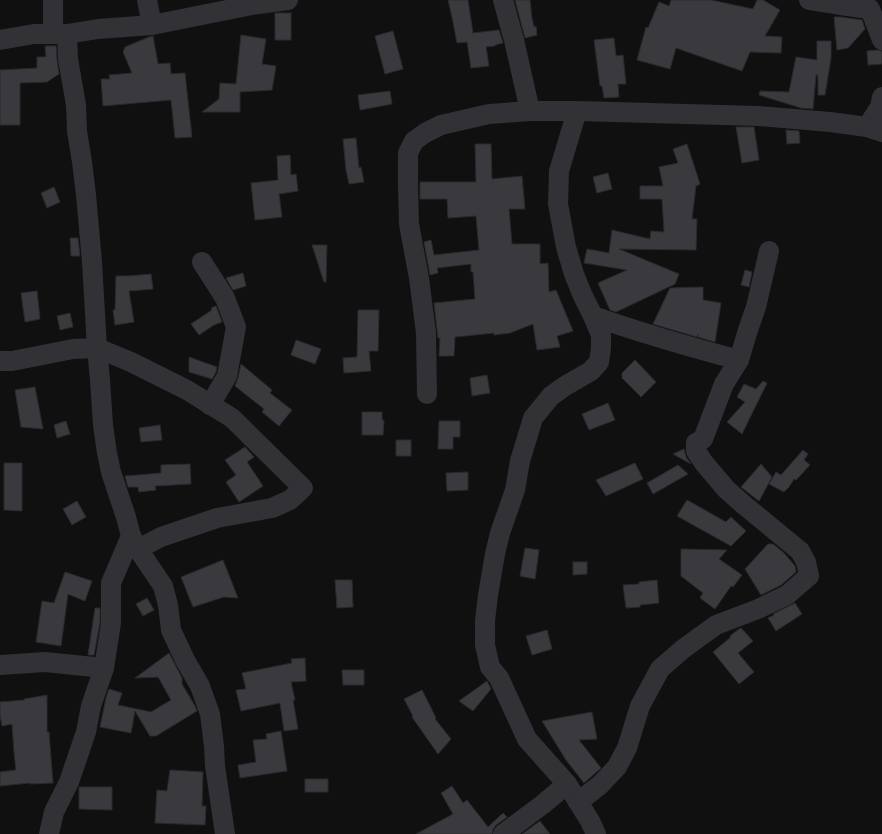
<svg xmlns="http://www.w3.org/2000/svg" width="882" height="834" viewBox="0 0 882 834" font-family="'Roboto Condensed',sans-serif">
  <rect width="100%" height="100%" fill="#101011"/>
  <g fill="#3a3a3e" stroke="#2a2a2d">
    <path d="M 448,0 L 468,0 L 473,33 L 499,30 L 503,43 L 495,45 L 495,46 L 486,47 L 489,66 L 471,68 L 467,42 L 457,43 L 452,17 Z"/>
    <path d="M 515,0 L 530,0 L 532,18 L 534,27 L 536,26 L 537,35 L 525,38 Z"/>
    <path d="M 671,0 L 711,0 L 753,9 L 757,0 L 763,0 L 780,10 L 765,36 L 782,37 L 781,53 L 750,52 L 742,71 L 676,48 L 670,69 L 637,60 L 646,27 L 648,28 L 659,2 L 669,6 Z"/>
    <rect x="275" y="13" width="16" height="27"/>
    <path d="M 834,17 L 840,17 L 862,20 L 865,29 L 848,48 L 837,50 Z"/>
    <path d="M 393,31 L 403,69 L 385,74 L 375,36 Z"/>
    <path d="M 241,35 L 266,39 L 262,64 L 276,66 L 272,90 L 240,92 L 240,112 L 202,112 L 219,99 L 220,83 L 236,84 Z"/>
    <path d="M 153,36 L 158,64 L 170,63 L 171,74 L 185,73 L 192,137 L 175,138 L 171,100 L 103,106 L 101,79 L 110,79 L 109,75 L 132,73 L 123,52 L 125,47 L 149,37 Z"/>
    <path d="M 614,38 L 616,56 L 623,55 L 626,84 L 618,84 L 619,97 L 604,98 L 602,86 L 600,86 L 594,40 Z"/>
    <path d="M 817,41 L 831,41 L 831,58 L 825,95 L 818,95 L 818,75 L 816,75 L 813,109 L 801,108 L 759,95 L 760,91 L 789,92 L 796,57 L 817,60 Z"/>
    <path d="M 45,46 L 56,46 L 57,60 L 59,74 L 47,82 L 20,83 L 20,125 L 0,125 L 0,70 L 37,68 L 37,57 L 46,57 Z"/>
    <path d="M 877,50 L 882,51 L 882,64 L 868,65 L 867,51 Z"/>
    <path d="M 390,91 L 392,104 L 371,108 L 360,110 L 358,95 Z"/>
    <path d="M 736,127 L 754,127 L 759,160 L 742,163 Z"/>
    <path d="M 786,130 L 799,131 L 800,143 L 787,144 Z"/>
    <path d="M 356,138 L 359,168 L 361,167 L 364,182 L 349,184 L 346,170 L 343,139 Z"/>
    <path d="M 475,144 L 491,144 L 492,179 L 522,176 L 525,209 L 509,209 L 512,244 L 540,244 L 540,264 L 548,263 L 549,292 L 556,290 L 573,331 L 557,336 L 560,347 L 537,350 L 533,324 L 510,333 L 494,335 L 494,333 L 455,337 L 454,356 L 439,356 L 440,338 L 438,338 L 434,303 L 475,299 L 473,272 L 471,272 L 471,264 L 437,268 L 438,273 L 430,275 L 424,242 L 431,240 L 434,255 L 479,250 L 476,216 L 448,218 L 447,199 L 420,199 L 420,182 L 476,182 Z"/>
    <path d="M 687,144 L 700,184 L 696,186 L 692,219 L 697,219 L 696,250 L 619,249 L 679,274 L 675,284 L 616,312 L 610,310 L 598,283 L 627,270 L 584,263 L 587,249 L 609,253 L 612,230 L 650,239 L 651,231 L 664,232 L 662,199 L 640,199 L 640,186 L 663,186 L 659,167 L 678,163 L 673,149 Z"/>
    <path d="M 290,155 L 291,175 L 296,174 L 298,191 L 279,194 L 282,217 L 255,220 L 251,183 L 278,180 L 277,156 Z"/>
    <path d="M 608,173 L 612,189 L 597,193 L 593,177 Z"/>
    <path d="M 54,187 L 60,202 L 47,208 L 41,193 Z"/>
    <path d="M 70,238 L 78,238 L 80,256 L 71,256 Z"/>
    <path d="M 312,245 L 327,245 L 326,282 L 324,282 Z"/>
    <path d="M 745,270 L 752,272 L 749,287 L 741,285 Z"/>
    <path d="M 243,273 L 246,286 L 233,290 L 226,278 Z"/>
    <path d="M 151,274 L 153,289 L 129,291 L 134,322 L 115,325 L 113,310 L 115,310 L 116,276 L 128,276 Z"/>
    <path d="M 703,287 L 703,300 L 721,303 L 715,342 L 698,337 L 698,334 L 697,337 L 653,324 L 670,288 Z"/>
    <path d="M 37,291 L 40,319 L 25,322 L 21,293 Z"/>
    <path d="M 216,306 L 222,322 L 214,325 L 199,335 L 191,324 L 212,310 L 211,308 Z"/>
    <path d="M 358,310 L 379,310 L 378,351 L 369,351 L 371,371 L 344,373 L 343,358 L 357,357 Z"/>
    <path d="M 70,313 L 73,327 L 60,330 L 57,316 Z"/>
    <path d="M 296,340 L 321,349 L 315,364 L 291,355 Z"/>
    <path d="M 189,357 L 217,367 L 216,372 L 212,379 L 189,372 Z"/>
    <path d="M 635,360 L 656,382 L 641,397 L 622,378 L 622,373 Z"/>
    <path d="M 241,364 L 272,390 L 270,393 L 292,410 L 279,426 L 262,412 L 264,409 L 235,386 L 238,378 Z"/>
    <path d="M 487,375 L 490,393 L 472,396 L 470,378 Z"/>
    <path d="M 763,381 L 767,383 L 742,434 L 727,422 L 745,402 L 737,397 L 744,384 L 756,389 Z"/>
    <path d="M 35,387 L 43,429 L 21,427 L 15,390 Z"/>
    <path d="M 608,403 L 615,420 L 589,430 L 582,414 Z"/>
    <path d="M 362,412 L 382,412 L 382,420 L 384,420 L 383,435 L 362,435 Z"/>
    <path d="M 66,421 L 70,434 L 57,438 L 54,425 Z"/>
    <path d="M 439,421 L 460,421 L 460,437 L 453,437 L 453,449 L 438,449 Z"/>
    <path d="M 160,425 L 162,440 L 141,442 L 139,428 Z"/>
    <rect x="396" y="440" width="15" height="16"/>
    <path d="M 245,447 L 254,457 L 247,462 L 263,486 L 239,502 L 226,482 L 236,475 L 225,460 Z"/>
    <path d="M 684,449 L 686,457 L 691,464 L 673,454 Z"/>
    <path d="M 803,450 L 808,454 L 804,460 L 810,465 L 796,480 L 794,479 L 789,487 L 784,492 L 769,484 L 776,472 L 781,475 Z"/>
    <path d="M 4,463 L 22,463 L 22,511 L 4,510 Z"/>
    <path d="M 635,463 L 643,479 L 606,496 L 596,480 Z"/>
    <path d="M 190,464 L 191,484 L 155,486 L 156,490 L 139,492 L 138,487 L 128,487 L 125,476 L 161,473 L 161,465 Z"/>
    <path d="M 761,464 L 772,477 L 759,501 L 741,487 Z"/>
    <path d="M 678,465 L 688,474 L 653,494 L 647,483 Z"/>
    <path d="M 468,472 L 468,490 L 447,491 L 446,473 Z"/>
    <path d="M 687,500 L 726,522 L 731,517 L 746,531 L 731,546 L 677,516 Z"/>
    <path d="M 77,501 L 86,517 L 72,525 L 63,509 Z"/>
    <path d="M 768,544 L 773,544 L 784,553 L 795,566 L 796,572 L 781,585 L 761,595 L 745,569 Z"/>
    <path d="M 525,548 L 539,550 L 535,579 L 520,576 Z"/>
    <path d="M 681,549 L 727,550 L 719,559 L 742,575 L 733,587 L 731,586 L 715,609 L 700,598 L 703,593 L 681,576 Z"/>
    <path d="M 223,560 L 238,598 L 224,597 L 193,607 L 181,577 Z"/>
    <path d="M 573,562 L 587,562 L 587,574 L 573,575 Z"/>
    <path d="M 65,572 L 92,581 L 85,601 L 68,594 L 61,646 L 36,642 L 42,601 L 54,603 Z"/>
    <path d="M 335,580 L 352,580 L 353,607 L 337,608 Z"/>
    <path d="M 657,580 L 659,603 L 640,605 L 640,607 L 626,608 L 623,585 L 639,584 L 639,582 Z"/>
    <path d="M 147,598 L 154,610 L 143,616 L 136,604 Z"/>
    <path d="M 795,603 L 802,614 L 776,631 L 768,618 L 774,615 L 773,614 Z"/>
    <path d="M 95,608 L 100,608 L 100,622 L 94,655 L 88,655 Z"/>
    <path d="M 741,628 L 753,641 L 738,653 L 754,672 L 739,684 L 713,652 L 731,637 L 730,636 L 739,629 Z"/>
    <path d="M 547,630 L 552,649 L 532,655 L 526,636 Z"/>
    <path d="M 169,653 L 182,678 L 182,684 L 195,706 L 197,711 L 156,736 L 150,736 L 135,711 L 131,733 L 100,727 L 106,698 L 109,689 L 122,693 L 118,705 L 151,712 L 171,700 L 158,677 L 135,678 Z"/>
    <path d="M 305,658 L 306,681 L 291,682 L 295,700 L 293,700 L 298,729 L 284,731 L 280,703 L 241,711 L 236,690 L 246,689 L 242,673 L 292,663 L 291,659 Z"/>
    <path d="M 342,670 L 364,670 L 364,685 L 343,685 Z"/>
    <path d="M 487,681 L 491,689 L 473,711 L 459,701 Z"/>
    <path d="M 422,690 L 436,718 L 435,719 L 451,739 L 438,754 L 412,717 L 413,716 L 404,699 Z"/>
    <path d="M 47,695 L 47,732 L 49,732 L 53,783 L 30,784 L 30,783 L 0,786 L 0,772 L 16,770 L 14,753 L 12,724 L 2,726 L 0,716 L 0,702 L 25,700 L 24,699 Z"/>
    <path d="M 592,712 L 597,739 L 579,740 L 601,768 L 592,776 L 584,783 L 566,760 L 542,721 Z"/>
    <path d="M 281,731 L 287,771 L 240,778 L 238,765 L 256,762 L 253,740 L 267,739 L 266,734 Z"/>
    <path d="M 170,770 L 203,772 L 202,806 L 206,806 L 205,825 L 155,823 L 157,790 L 167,791 Z"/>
    <rect x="305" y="779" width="23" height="13"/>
    <path d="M 452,786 L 463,803 L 467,800 L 488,827 L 503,813 L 507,817 L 496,825 L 493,829 L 492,834 L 416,834 L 453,814 L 441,793 Z"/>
    <path d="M 79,787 L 112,787 L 112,810 L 79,809 Z"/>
    <path d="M 540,821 L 550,834 L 522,834 Z"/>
  </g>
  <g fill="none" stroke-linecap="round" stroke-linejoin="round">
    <g stroke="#313136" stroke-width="20">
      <path d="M 53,0 L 53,34"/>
      <path d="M 147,0 L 152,25"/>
      <path d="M 503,0 L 514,40 L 530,111"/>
      <path d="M 809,0 L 840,5 L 870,9 L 882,40"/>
      <path d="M 67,34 L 68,59 L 76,105 L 77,131 L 82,162 L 86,195 L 92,262 L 97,348 L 100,380 L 103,425 L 107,453 L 111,472 L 126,517 L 131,536 L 138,549 L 163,586 L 168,605 L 171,630 L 185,660 L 200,686 L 210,714 L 214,746 L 215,766 L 225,834"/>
      <path d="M 0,40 L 34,34 L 67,34 L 98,29 L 152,25 L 252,5 L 288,0"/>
      <path d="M 577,111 L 559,171 L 558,204 L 566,247 L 574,274 L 582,294 L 593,316 L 601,335 L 601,348 L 599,362 L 591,371 L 565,386 L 551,396 L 533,418 L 520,461 L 515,490 L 500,533 L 495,554 L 488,595 L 485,621 L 485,645 L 490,667 L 499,678 L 527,739 L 567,784 L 590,821 L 596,834"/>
      <path d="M 867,127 L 880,107 L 882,97"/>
      <path d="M 202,262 L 225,298 L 236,327 L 227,376 L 210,405"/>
      <path d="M 593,316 C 641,333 690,347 739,360"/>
      <path d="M 0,361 L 12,361 L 73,349 L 97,348 L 131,362 L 187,390 L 232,418 L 303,488 L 290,500 L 272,508 L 217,518 L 161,537 L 138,549"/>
      <path d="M 427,394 L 426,333 L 419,278 L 409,224 L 408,188 L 408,153 L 414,141 L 425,133 L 441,125 L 489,114 L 530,111 L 577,111 L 759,116 L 830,122 L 867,127 L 882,132"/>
      <path d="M 0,665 L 45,662 L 104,668"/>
      <path d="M 578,802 L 600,785 L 617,767 L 627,748 L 640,706 L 660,669 L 683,649 L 716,625 L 758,609 L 787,595 L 809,576 L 806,562 L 800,551 L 744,505 L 726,489 L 704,463 L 696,451 L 696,443 L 703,439 L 724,384 L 739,360 L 748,330 L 756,307 L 769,251"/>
      <path d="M 49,834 L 54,812 L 69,782 L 86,732 L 91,706 L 104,668 L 111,623 L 111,583 L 131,536"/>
      <path d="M 503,834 L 542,805 L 567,784"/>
    </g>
  </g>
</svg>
